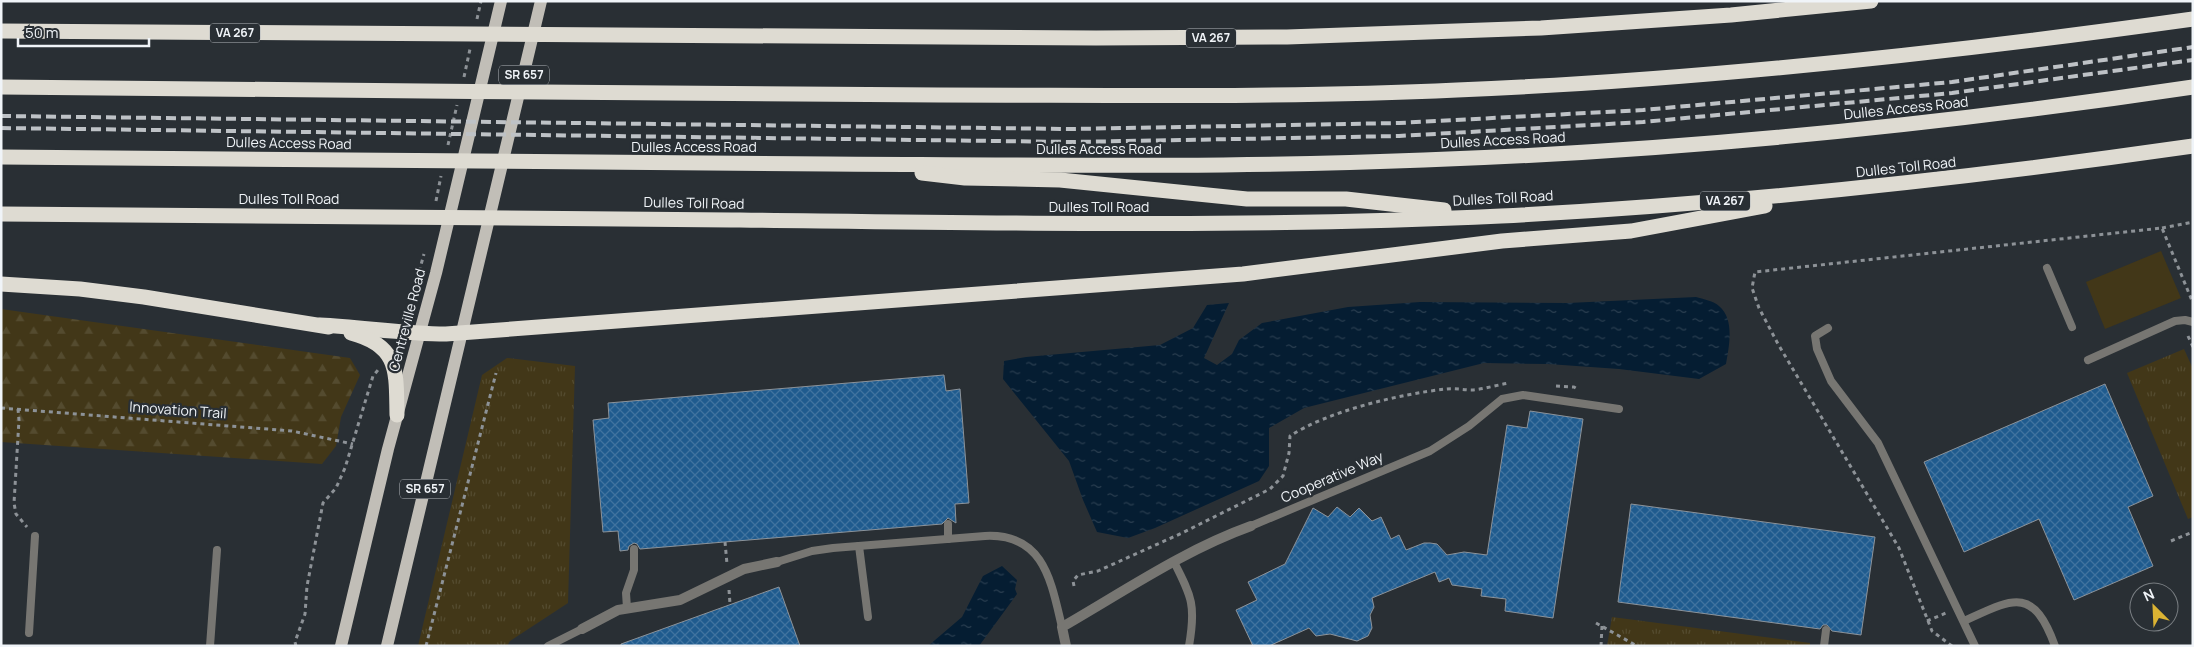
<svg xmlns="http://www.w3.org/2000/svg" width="2194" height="647" viewBox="0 0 2194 647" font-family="Manrope,sans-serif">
  <defs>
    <pattern id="grass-tufts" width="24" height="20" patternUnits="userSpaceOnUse" patternTransform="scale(1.25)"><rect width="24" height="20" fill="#423718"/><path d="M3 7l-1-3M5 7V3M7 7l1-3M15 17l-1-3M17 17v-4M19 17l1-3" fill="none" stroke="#544b2f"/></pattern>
    <pattern id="forest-firs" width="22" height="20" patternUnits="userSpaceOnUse" patternTransform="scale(1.25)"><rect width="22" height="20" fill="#423718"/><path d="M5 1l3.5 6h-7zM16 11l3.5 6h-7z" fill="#544b2f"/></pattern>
    <pattern id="water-ripples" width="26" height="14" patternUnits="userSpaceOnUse" patternTransform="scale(1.25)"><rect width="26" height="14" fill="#051d32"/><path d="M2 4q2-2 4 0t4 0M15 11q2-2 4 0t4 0" fill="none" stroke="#2a3e50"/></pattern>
    <pattern id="building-cross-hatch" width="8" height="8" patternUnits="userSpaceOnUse" patternTransform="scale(1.25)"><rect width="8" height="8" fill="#1f5b8e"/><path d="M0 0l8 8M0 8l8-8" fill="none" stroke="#40739f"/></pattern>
  </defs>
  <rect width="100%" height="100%" fill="#292f34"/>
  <g fill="url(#grass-tufts)">
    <path d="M 2184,349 L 2193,369 L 2193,517 L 2188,519 L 2127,373 Z"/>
    <path d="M 507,358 L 575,366 L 568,603 L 510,641 L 507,646 L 418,646 L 482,375 Z"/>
    <path d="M 1612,617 L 1810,643 L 1810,646 L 1607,646 Z"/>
  </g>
  <path fill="url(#forest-firs)" d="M 1,309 L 350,358 L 360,375 L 341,417 L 336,446 L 322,464 L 1,442 Z"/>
  <path fill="#423718" d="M 2161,251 L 2181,298 L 2105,329 L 2086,282 Z"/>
  <g fill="url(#water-ripples)">
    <path d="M 1696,297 C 1703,299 1714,301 1719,306 C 1735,319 1729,347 1726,364 L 1699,379 L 1619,369 L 1548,364 L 1484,363 L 1304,408 L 1269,428 L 1269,466 L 1259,481 L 1155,528 L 1128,538 L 1097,532 L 1083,500 L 1069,461 L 1003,379 L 1004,361 L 1026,357 L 1160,345 L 1193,328 L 1207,305 L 1229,303 L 1204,358 L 1217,365 L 1232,354 L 1239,340 L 1262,323 L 1348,307 L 1420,302 L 1568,303 Z"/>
    <path d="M 1002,566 L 1017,580 L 1015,589 L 1017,594 L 979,646 L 928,646 L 962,617 L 983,576 Z"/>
  </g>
  <g fill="url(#building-cross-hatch)" stroke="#8c939a">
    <path d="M 944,375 L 946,391 L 960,389 L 969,503 L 955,504 L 956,523 L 948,518 L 942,524 L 640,549 L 637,544 L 634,543 L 629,546 L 628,550 L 620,551 L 618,531 L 603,532 L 593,420 L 609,418 L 608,403 Z"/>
    <path d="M 2105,384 L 2153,496 L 2128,507 L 2153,566 L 2074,600 L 2039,519 L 1964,552 L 1924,462 Z"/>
    <path d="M 1530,411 L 1583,419 L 1553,618 L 1505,611 L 1506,599 L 1481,596 L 1482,589 L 1452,585 L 1449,578 L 1439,582 L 1435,572 L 1372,598 L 1374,607 L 1370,615 L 1372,628 L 1368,636 L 1357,641 L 1330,634 L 1316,636 L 1309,628 L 1269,646 L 1253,646 L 1236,610 L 1257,600 L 1248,582 L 1285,564 L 1313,508 L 1328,517 L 1337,507 L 1350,517 L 1359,508 L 1372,521 L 1381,517 L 1391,539 L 1399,535 L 1406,550 L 1424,543 L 1430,543 L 1437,544 L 1447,555 L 1464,552 L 1487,555 L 1507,425 L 1527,428 Z"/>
    <path d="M 1631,504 L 1875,537 L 1861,635 L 1832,631 L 1827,625 L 1823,625 L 1820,629 L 1618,602 Z"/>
    <path d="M 779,587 L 800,646 L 621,646 L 621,644 Z"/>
  </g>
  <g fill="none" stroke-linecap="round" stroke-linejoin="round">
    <g stroke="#8d9297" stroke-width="3" stroke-dasharray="4 4" stroke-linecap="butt">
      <path d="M 477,19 L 481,1"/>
      <path d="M 464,77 L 470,49"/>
      <path d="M 448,145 L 457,105"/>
      <path d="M 436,201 L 441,176"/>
      <path d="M 2162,228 L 2193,222"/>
      <path d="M 417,279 L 424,254"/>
      <path d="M 2188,336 L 2193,347"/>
      <path d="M 1556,386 L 1574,387 L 1579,390"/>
      <path d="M 1,408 L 292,431 L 353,444"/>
      <path d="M 18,409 L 19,420 L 14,503 L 16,514 L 27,527"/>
      <path d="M 2171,541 L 2193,532"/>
      <path d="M 725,542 L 727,564"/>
      <path d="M 1074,586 L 1073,581 L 1078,575 L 1098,571 L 1182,533 L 1270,489 L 1283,476 L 1289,453 L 1290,436 C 1328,411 1400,394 1446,389 C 1455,388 1463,390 1472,390 C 1484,389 1497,385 1509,383"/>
      <path d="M 729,590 L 730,604"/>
      <path d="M 1927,621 L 1946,613"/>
      <path d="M 1596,623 L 1637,646"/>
      <path d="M 296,646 L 295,642 L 305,614 L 307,586 L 323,503 L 336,488 L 345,468 L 373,376 L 378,370"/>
      <path d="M 426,646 L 496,373"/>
      <path d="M 1601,646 L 1602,626"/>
      <path d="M 1952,646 L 1932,631 L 1899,548 L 1778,344 L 1759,308 L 1752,288 L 1755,272 L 2162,228 L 2193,303"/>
    </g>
    <g stroke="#777672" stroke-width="8">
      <path d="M 2047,268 L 2072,327"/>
      <path d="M 1828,328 L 1815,336 L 1817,349 L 1831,381 L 1878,443 L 1975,646"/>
      <path d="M 2088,360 L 2175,321 L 2185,320 L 2193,322"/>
      <path d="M 1251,526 L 1430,451 L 1469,426 L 1502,399 L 1523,395 L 1619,409"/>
      <path d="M 948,539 L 948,524"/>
      <path d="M 859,546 L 868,617"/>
      <path d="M 777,562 L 812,551 L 833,548 L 985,536 C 1044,533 1051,581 1062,627"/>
      <path d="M 1174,562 C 1192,597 1196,606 1189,646"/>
      <path d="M 627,608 L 626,593 L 634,570 L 634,549"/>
      <path d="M 1964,621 C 2012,599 2033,585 2055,646"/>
      <path d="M 29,633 L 35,536"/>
      <path d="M 210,646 L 217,550"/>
      <path d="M 548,646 L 582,629"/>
      <path d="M 1824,646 L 1826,630"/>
    </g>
    <g stroke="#777672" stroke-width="10">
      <path d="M 582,629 L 618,610 L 680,600 L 744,569 L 777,562"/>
      <path d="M 1066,646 L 1062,627 C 1123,592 1184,550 1251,526"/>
    </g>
    <g stroke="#c1beb7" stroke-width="12">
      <path d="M 341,646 L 388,449 L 436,273 L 501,1"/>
      <path d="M 387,646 L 541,1"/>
    </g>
    <g stroke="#dedbd2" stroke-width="15">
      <path d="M 1,31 L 1096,38 L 1287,37 L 1541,28 L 1731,15 L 1871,1"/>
      <path d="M 1,87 C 314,89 626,94 939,95 C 1112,95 1285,98 1457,90 C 1704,80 1949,53 2193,19"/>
      <path d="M 1,157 C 277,159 553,162 829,164 C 1027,165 1226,168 1424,160 C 1682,151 1938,125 2193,87"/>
      <path d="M 922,173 L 965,178 L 1060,180 L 1247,199 L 1346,199 L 1444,210"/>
      <path d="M 1,214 C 248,215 494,217 740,220 C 994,223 1248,228 1501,216 C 1733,204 1963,179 2193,146"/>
      <path d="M 1,284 L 80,289 L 144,297 L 329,327"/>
      <path d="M 320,325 C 362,327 404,334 446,334 L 1243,274 L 1502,241 L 1631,231 L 1765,206"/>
      <path d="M 351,333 C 400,346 396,372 397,415"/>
    </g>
    <g stroke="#bec2c6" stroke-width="4" stroke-dasharray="10 5" stroke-linecap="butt">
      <path d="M 1,116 L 1071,129 L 1399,123 L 1643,110 L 1952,82 L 2193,47"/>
      <path d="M 1,128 L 1072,142 L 1399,136 L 1643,122 L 1952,93 L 2193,60"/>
    </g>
  </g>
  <g text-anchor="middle" stroke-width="4.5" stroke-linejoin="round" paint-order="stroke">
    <g fill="#292f34" stroke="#b4b9bd" stroke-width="1">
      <rect x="210" y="23.5" width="50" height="19" rx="4"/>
      <rect x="1186" y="28.5" width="50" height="19" rx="4"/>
      <rect x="499" y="65.5" width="50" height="19" rx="4"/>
      <rect x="1700" y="191.5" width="50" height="19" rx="4"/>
      <rect x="400" y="479.5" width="50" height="19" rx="4"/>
    </g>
    <g font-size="12" font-weight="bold" fill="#f0f4f8">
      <text x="235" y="37">VA 267</text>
      <text x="1211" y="42">VA 267</text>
      <text x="524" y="79">SR 657</text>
      <text x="1725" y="205">VA 267</text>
      <text x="425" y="493">SR 657</text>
    </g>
    <g font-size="14" fill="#f0f4f8" stroke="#292f34">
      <text transform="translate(1906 108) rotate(-6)" y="5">Dulles Access Road</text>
      <text transform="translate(1503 140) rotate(-3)" y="5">Dulles Access Road</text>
      <text transform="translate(289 143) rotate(1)" y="5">Dulles Access Road</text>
      <text x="694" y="152">Dulles Access Road</text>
      <text x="1099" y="154">Dulles Access Road</text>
      <text transform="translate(1906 167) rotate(-6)" y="5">Dulles Toll Road</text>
      <text transform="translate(1503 198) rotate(-3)" y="5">Dulles Toll Road</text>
      <text x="289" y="204">Dulles Toll Road</text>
      <text transform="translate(694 203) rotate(1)" y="5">Dulles Toll Road</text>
      <text x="1099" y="212">Dulles Toll Road</text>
      <text transform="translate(407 320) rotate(-75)" y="5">Centreville Road</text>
      <text transform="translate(178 410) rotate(4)" y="5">Innovation Trail</text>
      <text transform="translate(1332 477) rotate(-23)" y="5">Cooperative Way</text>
    </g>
  </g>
  <rect width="2194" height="647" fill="none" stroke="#f0f4f8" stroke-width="5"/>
  <g transform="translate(2154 607) rotate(336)"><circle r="24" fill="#292f34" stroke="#797e82"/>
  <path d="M0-4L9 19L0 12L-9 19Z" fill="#dbb333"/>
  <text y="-8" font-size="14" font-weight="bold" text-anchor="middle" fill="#f0f4f8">N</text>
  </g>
  <path d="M18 38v8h131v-8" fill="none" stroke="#f0f4f8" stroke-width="2.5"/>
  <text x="25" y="38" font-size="15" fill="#f0f4f8" stroke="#292f34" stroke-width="4" paint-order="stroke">50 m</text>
</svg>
